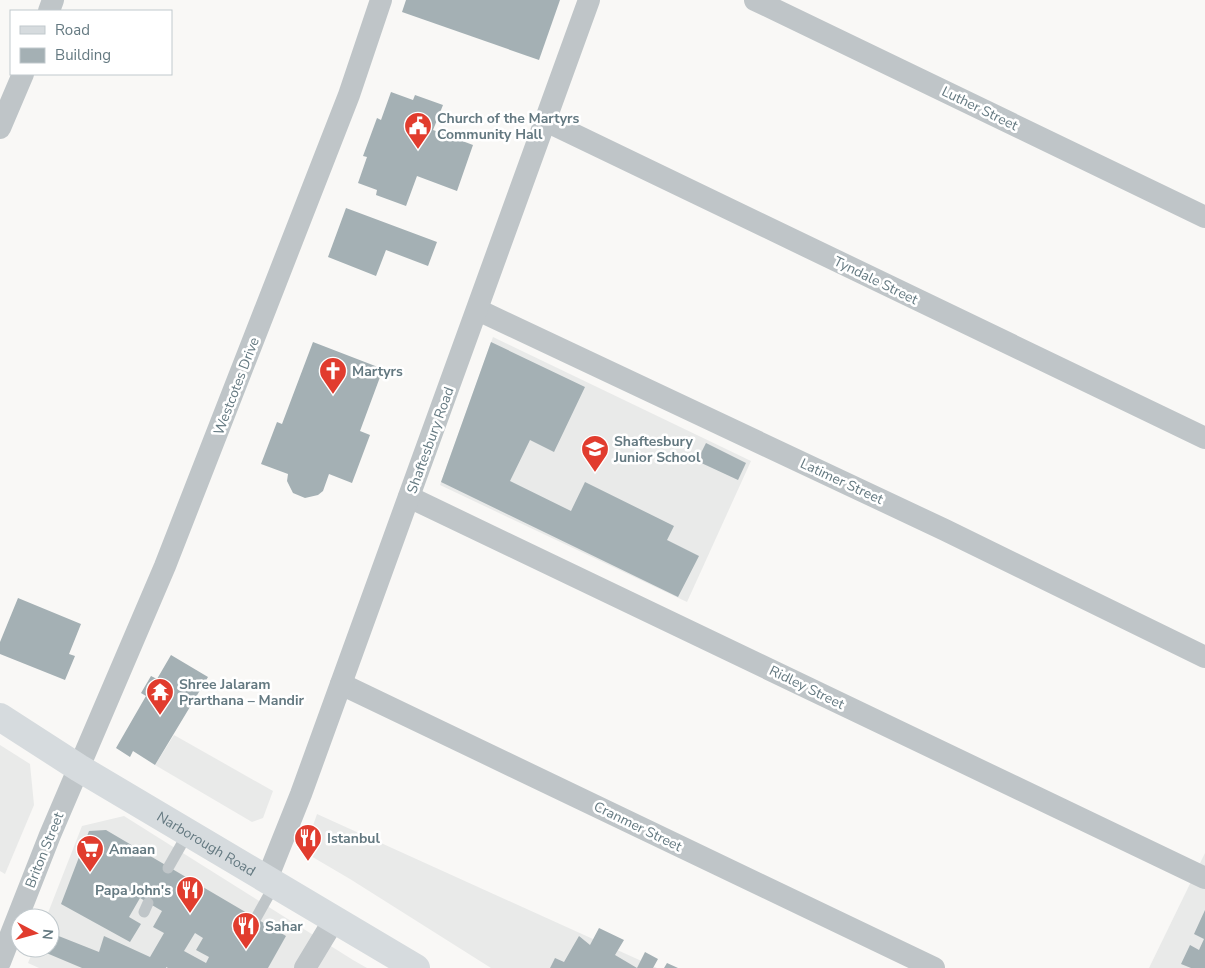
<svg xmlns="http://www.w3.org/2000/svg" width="1205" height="968" viewBox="0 0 1205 968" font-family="'Nunito Sans',sans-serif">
  <rect width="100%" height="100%" fill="#f9f8f6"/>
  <g fill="#e9eae9">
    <path d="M 493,337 L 751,461 L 687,602 L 440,485 Z"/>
    <path d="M 174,735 L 273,791 L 263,818 L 252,822 L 155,765 Z"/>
    <path d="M 0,745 L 30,764 L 34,805 L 5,874 L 0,871 Z"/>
    <path d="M 317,814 L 657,968 L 491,968 L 350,879 L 304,852 Z"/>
    <path d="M 124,816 L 353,960 L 367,968 L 39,968 L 28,963 L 34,948 L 50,948 L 50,918 L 46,918 L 82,826 Z"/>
    <path d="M 1205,853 L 1205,968 L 1149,968 Z"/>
  </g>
  <g fill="#a4b0b4" fill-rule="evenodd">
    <path d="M 406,0 L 560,0 L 539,60 L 402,12 Z"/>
    <path d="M 391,92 L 413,100 L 415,95 L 443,105 L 433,130 L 473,145 L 457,191 L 417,176 L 406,206 L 376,195 L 377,190 L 358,183 L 367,157 L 363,156 L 377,118 L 381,120 Z"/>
    <path d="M 346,208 L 437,242 L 428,266 L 386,250 L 376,276 L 328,257 Z"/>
    <path d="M 313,342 L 383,369 L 360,431 L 370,435 L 352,483 L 329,474 L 323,491 L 318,495 L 305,498 L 293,493 L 287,481 L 288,474 L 261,464 L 277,422 L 282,424 Z"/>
    <path d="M 491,342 L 585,387 L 554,452 L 530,440 L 510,481 L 571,511 L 585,482 L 674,526 L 667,540 L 699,556 L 678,597 L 441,482 Z"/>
    <path d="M 706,443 L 746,463 L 738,480 L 697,461 Z"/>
    <path d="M 18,598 L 81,624 L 69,654 L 75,656 L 65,680 L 0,654 L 0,642 Z"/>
    <path d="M 171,655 L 208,677 L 155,765 L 133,751 L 130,757 L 116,748 L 146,696 L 141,693 L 151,676 L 157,679 Z"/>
    <path d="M 106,830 L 286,936 L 268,968 L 168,968 L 166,967 L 166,968 L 82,968 L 44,952 L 45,948 L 50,948 L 51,933 L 99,952 L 104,936 L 150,957 L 164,933 L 153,927 L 162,911 L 140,898 L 129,917 L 141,924 L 130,942 L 61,904 L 89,831 ZM 195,933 L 203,938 L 196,950 L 209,957 L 206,963 L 184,951 Z"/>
    <path d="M 1205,910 L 1205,968 L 1191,968 L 1181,964 L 1190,945 L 1199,950 L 1204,939 L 1194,934 Z"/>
    <path d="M 599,928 L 624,940 L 615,955 L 637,968 L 645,952 L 658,959 L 653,968 L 550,968 L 555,958 L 564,962 L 579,936 L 590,945 Z"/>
    <path d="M 667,963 L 678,968 L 664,968 Z"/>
  </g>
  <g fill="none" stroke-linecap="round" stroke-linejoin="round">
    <g stroke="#bfc5c8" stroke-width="11">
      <path d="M 168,868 L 188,833"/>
      <path d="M 144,912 L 148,903"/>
      <path d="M 256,918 L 275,884"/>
    </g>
    <g stroke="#bfc5c8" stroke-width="22">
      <path d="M 755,0 L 1205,217"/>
      <path d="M 49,11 L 53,0"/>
      <path d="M 546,121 L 1205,438"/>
      <path d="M 0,128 L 23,74"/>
      <path d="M 478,310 L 945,530 L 1205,657"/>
      <path d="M 409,497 L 1205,878"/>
      <path d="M 341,684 L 934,968"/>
      <path d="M 267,879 L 301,794 L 589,0"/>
      <path d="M 0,962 L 50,835 L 165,566 L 349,95 L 381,0"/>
      <path d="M 305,968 L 334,920"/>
    </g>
    <path stroke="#d6dbde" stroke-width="28" id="s1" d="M 0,717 L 79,768 L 416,968"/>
  </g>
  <defs>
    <symbol id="civic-pin" viewBox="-11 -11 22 30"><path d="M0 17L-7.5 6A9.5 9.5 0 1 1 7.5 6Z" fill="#e13c2e" stroke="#fff"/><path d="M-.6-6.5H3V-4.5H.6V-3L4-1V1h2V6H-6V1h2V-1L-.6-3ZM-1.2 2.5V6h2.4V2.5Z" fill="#fff"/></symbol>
    <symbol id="church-pin" viewBox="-11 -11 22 30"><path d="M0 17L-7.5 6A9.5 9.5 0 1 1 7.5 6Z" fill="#e13c2e" stroke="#fff"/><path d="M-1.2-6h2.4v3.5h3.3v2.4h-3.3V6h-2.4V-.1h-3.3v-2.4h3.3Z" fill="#fff"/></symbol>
    <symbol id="school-pin" viewBox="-11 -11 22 30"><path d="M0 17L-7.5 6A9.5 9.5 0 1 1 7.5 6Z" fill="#e13c2e" stroke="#fff"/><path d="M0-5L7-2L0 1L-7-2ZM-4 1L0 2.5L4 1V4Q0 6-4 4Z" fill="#fff"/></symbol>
    <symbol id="temple-pin" viewBox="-11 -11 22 30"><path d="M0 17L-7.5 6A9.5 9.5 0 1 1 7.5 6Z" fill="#e13c2e" stroke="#fff"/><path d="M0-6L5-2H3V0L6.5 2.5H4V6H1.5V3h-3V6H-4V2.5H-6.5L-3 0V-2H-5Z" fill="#fff"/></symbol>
    <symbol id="restaurant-pin" viewBox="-11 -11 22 30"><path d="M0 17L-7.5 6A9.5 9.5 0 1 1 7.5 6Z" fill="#e13c2e" stroke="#fff"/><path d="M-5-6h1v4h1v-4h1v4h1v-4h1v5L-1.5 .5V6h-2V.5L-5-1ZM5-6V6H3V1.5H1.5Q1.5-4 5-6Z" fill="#fff"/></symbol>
    <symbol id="supermarket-pin" viewBox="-11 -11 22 30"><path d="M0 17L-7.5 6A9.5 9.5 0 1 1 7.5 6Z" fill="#e13c2e" stroke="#fff"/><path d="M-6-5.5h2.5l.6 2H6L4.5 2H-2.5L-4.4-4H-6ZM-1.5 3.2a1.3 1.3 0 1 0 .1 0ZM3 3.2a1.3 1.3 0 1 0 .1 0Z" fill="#fff"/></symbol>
  </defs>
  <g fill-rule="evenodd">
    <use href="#civic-pin" x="402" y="110" width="32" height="43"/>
    <use href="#church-pin" x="317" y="355" width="32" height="43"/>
    <use href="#school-pin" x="579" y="433" width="32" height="43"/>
    <use href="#temple-pin" x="144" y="676" width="32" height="43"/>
    <use href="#restaurant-pin" x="292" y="822" width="32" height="43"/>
    <use href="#supermarket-pin" x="74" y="833" width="32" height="43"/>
    <use href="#restaurant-pin" x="174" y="874" width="32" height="43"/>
    <use href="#restaurant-pin" x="230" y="910" width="32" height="43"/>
  </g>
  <g text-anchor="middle" stroke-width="5" stroke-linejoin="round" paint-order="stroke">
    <g font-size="14" fill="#647981" stroke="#fff">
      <text transform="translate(980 108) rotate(26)" y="5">Luther Street</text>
      <text transform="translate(876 280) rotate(26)" y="5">Tyndale Street</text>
      <text transform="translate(236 386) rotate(-69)" y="5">Westcotes Drive</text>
      <text transform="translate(430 440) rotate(-70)" y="5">Shaftesbury Road</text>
      <text transform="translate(842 481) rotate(25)" y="5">Latimer Street</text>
      <text transform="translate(807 687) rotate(26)" y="5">Ridley Street</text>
      <text transform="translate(638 826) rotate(26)" y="5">Cranmer Street</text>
      <text dy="5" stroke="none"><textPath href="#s1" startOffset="242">Narborough Road</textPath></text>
      <text transform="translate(44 850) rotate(-68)" y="5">Briton Street</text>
    </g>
    <g font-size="14" font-weight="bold" fill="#647981" stroke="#fff" text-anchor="start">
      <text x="437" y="123">Church of the Martyrs<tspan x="437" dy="16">Community Hall</tspan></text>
      <text x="352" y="376">Martyrs</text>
      <text x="614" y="446">Shaftesbury<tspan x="614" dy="16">Junior School</tspan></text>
      <text x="179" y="689">Shree Jalaram<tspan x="179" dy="16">Prarthana – Mandir</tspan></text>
      <text x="327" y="843">Istanbul</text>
      <text x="109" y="854">Amaan</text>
      <text x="171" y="895" text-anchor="end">Papa John's</text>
      <text x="265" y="931">Sahar</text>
    </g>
  </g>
  <rect x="10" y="10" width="162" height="65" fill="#ffffff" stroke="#c1c9cd"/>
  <rect x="20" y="26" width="25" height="8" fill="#d6dbde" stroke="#c1c9cd"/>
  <text x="55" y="35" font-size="15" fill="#647981">Road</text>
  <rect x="20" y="48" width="25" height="15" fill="#a4b0b4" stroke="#c1c9cd"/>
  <text x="55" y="60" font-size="15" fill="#647981">Building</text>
  <g transform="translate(35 933) rotate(96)"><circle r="24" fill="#ffffff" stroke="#c1c9cd"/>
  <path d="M0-4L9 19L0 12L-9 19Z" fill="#e13c2e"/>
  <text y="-8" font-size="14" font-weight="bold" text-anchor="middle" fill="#647981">N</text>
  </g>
</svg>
